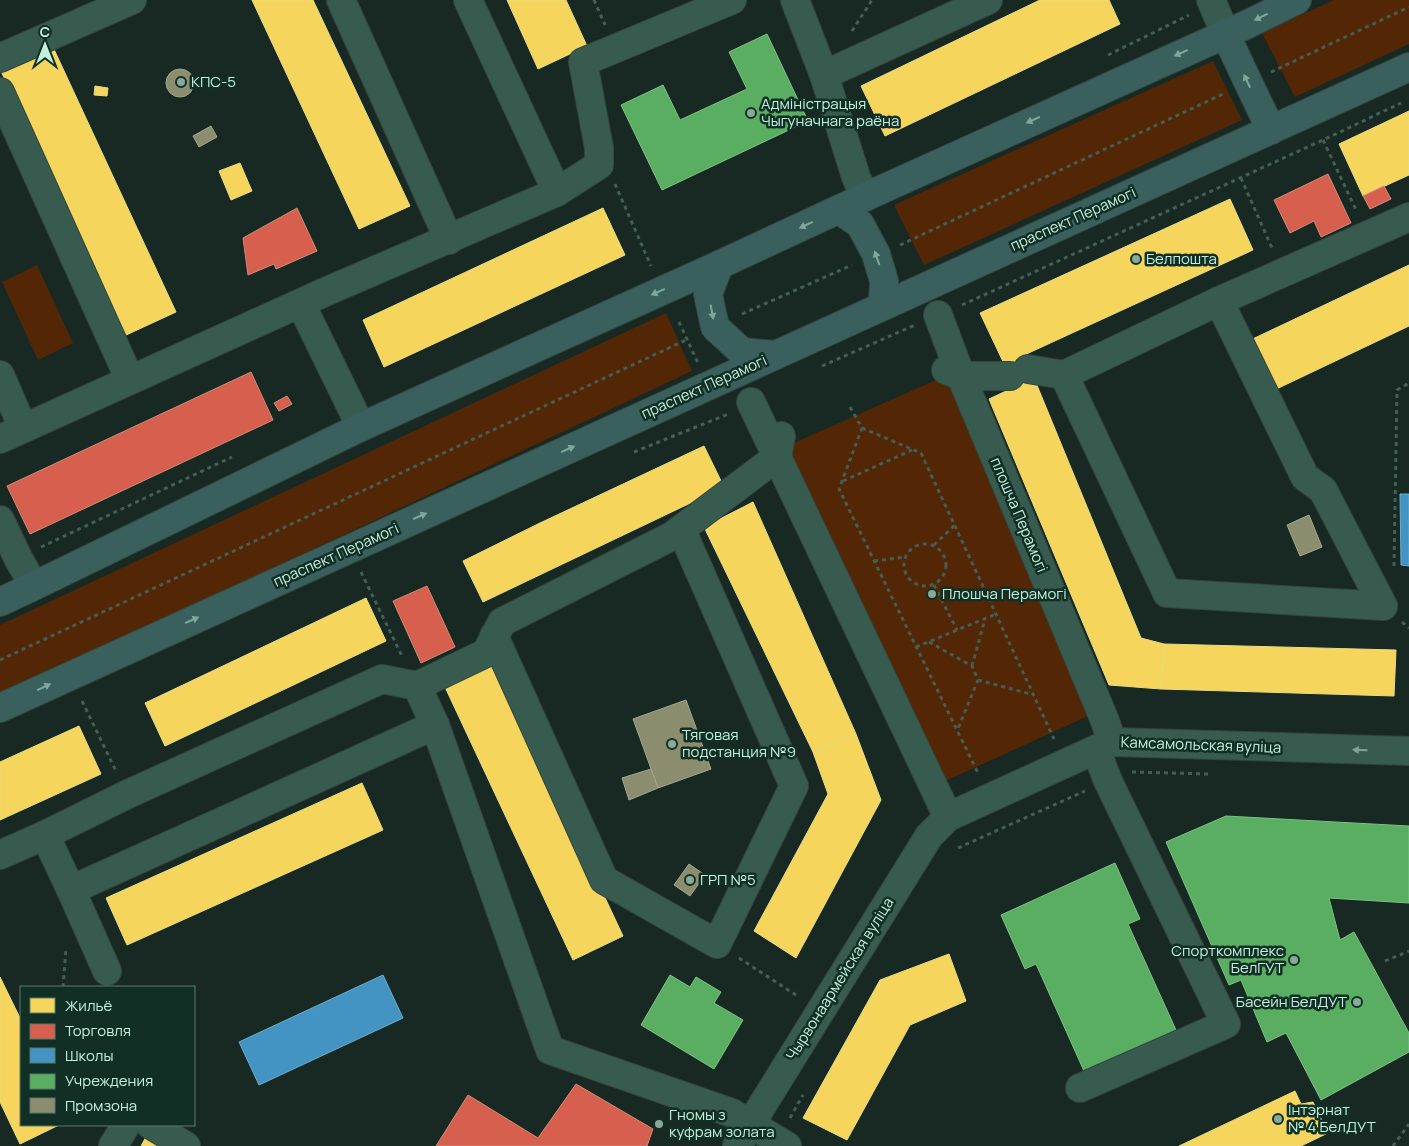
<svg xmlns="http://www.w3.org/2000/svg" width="1409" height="1146" viewBox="0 0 1409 1146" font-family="Manrope,sans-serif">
  <rect width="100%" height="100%" fill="#182923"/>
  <g fill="#532606">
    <path d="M 1334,0 L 1409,0 L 1409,44 L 1295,97 L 1262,33 Z"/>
    <path d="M 1213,61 L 1242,120 L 924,265 L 894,205 Z"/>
    <path d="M 37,265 L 73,343 L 38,360 L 2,282 Z"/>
    <path d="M 666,313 L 692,371 L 0,696 L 0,625 Z"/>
    <path d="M 945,376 L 1097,712 L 932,787 L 778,450 Z"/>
  </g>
  <g fill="#f6d55c" stroke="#e7dd82">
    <path d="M 252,0 L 313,0 L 410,206 L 359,229 Z"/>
    <path d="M 507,0 L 566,0 L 587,46 L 538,69 Z"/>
    <path d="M 1040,0 L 1109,0 L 1120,24 L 885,136 L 861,86 Z"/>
    <path d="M 52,45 L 176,312 L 124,336 L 0,69 Z"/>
    <path d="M 95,86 L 108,88 L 107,96 L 94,95 Z"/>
    <path d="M 1409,111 L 1409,175 L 1363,196 L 1339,144 Z"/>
    <path d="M 240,163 L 252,191 L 231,200 L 219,171 Z"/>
    <path d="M 1230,199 L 1253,250 L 1022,356 L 1032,379 L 1015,387 L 980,313 Z"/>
    <path d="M 603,208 L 625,255 L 384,367 L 363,320 Z"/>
    <path d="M 1409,265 L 1409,326 L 1266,394 L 1242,344 Z"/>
    <path d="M 1034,378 L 1141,638 L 1164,644 L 1161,689 L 1109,685 L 989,399 Z"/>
    <path d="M 704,446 L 724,487 L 483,602 L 463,561 L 540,523 Z"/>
    <path d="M 753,502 L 856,734 L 813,752 L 704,527 Z"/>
    <path d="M 366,598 L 386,641 L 165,746 L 145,703 Z"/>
    <path d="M 1164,644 L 1396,650 L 1394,696 L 1161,689 Z"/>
    <path d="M 494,661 L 623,936 L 573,960 L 444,685 Z"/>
    <path d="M 79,726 L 101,774 L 0,820 L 0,762 Z"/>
    <path d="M 856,734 L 881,800 L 796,958 L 754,931 L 828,794 L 813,752 Z"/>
    <path d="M 362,783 L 383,830 L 127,945 L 106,898 Z"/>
    <path d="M 949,954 L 966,1001 L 910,1025 L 847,1140 L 803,1118 L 880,980 Z"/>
    <path d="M 0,977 L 21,1020 L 21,1125 L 59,1125 L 20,1144 L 0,1102 Z"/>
    <path d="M 1295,1091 L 1301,1104 L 1313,1102 L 1328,1133 L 1301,1146 L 1179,1146 Z"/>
    <path d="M 147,1135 L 165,1146 L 141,1146 Z"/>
  </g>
  <g fill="#d6604d" stroke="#d08b78">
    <path d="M 1328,174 L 1351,223 L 1321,237 L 1314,221 L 1290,233 L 1274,200 Z"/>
    <path d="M 1384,186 L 1391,199 L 1370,209 L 1363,196 Z"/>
    <path d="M 297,208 L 317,251 L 276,269 L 274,264 L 248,275 L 243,238 Z"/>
    <path d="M 251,372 L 273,420 L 30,534 L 7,486 Z"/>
    <path d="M 287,396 L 292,404 L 279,411 L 274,403 Z"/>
    <path d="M 427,586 L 455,647 L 421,663 L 393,601 Z"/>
    <path d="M 576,1084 L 653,1129 L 647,1146 L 436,1146 L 468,1095 L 538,1138 Z"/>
  </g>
  <g fill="#4393c3" stroke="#69afca">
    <path d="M 1400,494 L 1409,494 L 1409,566 L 1401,565 Z"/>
    <path d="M 383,975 L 403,1018 L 259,1085 L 239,1042 Z"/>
  </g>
  <g fill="#5aae61" stroke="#7ac286">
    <path d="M 767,34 L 808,121 L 662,190 L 621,105 L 663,85 L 680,120 L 747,89 L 729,52 Z"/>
    <path d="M 1226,816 L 1409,826 L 1409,903 L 1329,898 L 1340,940 L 1354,932 L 1409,1033 L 1409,1052 L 1321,1100 L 1286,1033 L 1267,1042 L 1241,980 L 1229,985 L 1166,842 Z"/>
    <path d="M 1115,863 L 1140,919 L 1128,924 L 1176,1030 L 1084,1071 L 1036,964 L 1025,969 L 1001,915 Z"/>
    <path d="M 670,975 L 690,987 L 696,977 L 721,992 L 714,1003 L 743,1020 L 714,1069 L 641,1025 Z"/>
  </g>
  <g fill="#8c8c6e" stroke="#9caa8f">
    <circle cx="180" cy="83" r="14"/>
    <path d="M 211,126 L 217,137 L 199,147 L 193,136 Z"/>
    <path d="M 1309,515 L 1322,547 L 1300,556 L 1287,525 Z"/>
    <path d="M 686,700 L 711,769 L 658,788 L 633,719 Z"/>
    <path d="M 651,769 L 658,788 L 629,800 L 622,778 Z"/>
    <path d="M 689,864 L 705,875 L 690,896 L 674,885 Z"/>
  </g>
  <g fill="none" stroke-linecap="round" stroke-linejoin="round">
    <defs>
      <g id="minor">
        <path d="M 341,0 L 449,240"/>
        <path d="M 468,0 L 557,192"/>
        <path d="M 795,0 L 824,75 L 856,177 L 865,197"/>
        <path d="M 1211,0 L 1225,33"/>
        <path d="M 0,58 L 132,0"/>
        <path d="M 824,75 L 988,0"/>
        <path d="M 0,92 L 130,380"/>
        <path d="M 1219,301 L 1305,477 L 1323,490 L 1383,606"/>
        <path d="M 301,304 L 361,427"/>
        <path d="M 938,315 L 961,376 L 1105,721 L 1112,742"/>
        <path d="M 1028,369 L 1064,375 L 1167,593 L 1383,606"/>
        <path d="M 946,370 L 961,376 L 1010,376"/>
        <path d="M 0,375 L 23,428"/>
        <path d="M 1064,375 L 1219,301 L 1409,217"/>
        <path d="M 751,402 L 948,817"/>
        <path d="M 0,439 L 325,292 L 557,192 L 599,165 L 599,148 L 583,62 L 732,0"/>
        <path d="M 0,520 L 18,558 L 34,586"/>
        <path d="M 494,636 L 604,880 L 717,944 L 794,786 L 681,529"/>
        <path d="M 417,686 L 435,725 L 550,1050 L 732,1113 L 787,1146"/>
        <path d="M 45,835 L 71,890 L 435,725"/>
        <path d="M 0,855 L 45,835 L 128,794 L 382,679 L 417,686 L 486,653 L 502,622 L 672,536 L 777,457 L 781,436"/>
        <path d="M 71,890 L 107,971"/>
        <path d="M 1080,1088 L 1226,1024 L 1108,781 L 1096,750"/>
        <path d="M 151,1125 L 186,1146"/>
        <path d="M 113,1146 L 126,1125"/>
        <path d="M 737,1146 L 929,836 L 948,817 L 1112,742 L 1409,751"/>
      </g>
      <g id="major">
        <path d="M 1225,33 L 1248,82 L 1271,130"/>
        <path d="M 839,210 L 860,224 L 876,254 L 884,281 L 883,305"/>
        <path d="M 719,265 L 708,294 L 715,327 L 742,352 L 775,355"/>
        <path d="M 0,602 L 34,586 L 361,427 L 719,265 L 876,192 L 1248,24 L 1297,0"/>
        <path d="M 0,708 L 1409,67"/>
      </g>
    </defs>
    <use href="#minor" stroke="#33453e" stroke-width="30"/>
    <use href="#major" stroke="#33453e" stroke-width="30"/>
    <g stroke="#445e55" stroke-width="3" stroke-dasharray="4 4" stroke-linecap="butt">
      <path d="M 594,0 L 605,25"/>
      <path d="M 852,31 L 872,0"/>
      <path d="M 1108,55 L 1189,15"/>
      <path d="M 1271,72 L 1409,7"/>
      <path d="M 1323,140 L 1357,212"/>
      <path d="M 1241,178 L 1272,248"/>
      <path d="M 615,184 L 651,266"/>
      <path d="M 900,245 L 1223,94"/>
      <path d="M 962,305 L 1323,140 L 1401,103"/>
      <path d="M 742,314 L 852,265"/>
      <path d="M 679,322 L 698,363"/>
      <path d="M 822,366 L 915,325"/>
      <path d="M 850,407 L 862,428 L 839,489 L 978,773"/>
      <path d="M 862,428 L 921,453 L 1054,739"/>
      <path d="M 634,452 L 728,414"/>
      <path d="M 843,481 L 912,450"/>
      <circle cx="925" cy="565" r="21"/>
      <path d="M 934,545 L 955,525"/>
      <path d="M 41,547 L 232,457"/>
      <path d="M 874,561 L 905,557"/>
      <path d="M 1394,566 L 1397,390 L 1409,383"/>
      <path d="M 361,572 L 402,656"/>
      <path d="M 934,585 L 957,630"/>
      <path d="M 1402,622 L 1409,628"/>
      <path d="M 929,642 L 972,666 L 978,680 L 957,731"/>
      <path d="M 916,647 L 996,614"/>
      <path d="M 0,660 L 686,340"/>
      <path d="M 972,666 L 985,619"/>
      <path d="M 978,680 L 1034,695"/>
      <path d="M 82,701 L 116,771"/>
      <path d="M 1132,772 L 1208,774"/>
      <path d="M 958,848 L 1085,791"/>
      <path d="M 739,958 L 799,997"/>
      <path d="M 1385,961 L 1409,951"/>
      <path d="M 63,987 L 66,948"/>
      <path d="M 790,1118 L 803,1095"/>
      <path d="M 1393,1146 L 1409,1124"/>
    </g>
    <use href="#minor" stroke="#385b4f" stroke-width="28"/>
    <use href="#major" stroke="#39605c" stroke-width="28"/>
  </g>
  <defs><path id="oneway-solid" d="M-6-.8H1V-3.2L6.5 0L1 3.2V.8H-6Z" transform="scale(1.25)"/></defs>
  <g fill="#7ea89c">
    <use href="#oneway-solid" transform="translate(1261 17) rotate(154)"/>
    <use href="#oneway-solid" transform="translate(1181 53) rotate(156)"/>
    <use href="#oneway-solid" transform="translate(1247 81) rotate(-115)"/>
    <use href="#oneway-solid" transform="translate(1033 120) rotate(156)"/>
    <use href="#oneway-solid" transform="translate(806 225) rotate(155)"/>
    <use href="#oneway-solid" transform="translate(877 258) rotate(-109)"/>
    <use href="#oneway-solid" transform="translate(658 292) rotate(156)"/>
    <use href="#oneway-solid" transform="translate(712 312) rotate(79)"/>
    <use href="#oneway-solid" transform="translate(568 449) rotate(-24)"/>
    <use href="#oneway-solid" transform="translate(420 516) rotate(-24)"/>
    <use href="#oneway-solid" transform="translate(192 620) rotate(-24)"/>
    <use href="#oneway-solid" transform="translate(44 687) rotate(-25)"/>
  </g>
  <use fill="#7ea596" href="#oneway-solid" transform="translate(1360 750) rotate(-178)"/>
  <g fill="#87aa9b" stroke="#122f25" stroke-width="2">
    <circle cx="181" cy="82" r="5"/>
    <circle cx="751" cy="113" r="5"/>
    <circle cx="1136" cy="259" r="5"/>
    <circle cx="932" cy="594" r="5"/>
    <circle cx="672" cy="744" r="5"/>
    <circle cx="690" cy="880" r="5"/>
    <circle cx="1294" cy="960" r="5"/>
    <circle cx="1357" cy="1002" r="5"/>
    <circle cx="1278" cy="1119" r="5"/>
    <circle cx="659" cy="1124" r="5"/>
  </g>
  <g text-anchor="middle" stroke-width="5" stroke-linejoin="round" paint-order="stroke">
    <g font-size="15" fill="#c3efdc" stroke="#122f25" text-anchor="start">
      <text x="191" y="87">КПС-5</text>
      <text x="761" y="109">Адміністрацыя<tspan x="761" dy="17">Чыгуначнага раёна</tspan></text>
      <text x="1146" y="264">Белпошта</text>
      <text x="942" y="599">Плошча Перамогі</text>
      <text x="682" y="740">Тяговая<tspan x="682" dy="17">подстанция №9</tspan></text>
      <text x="700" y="885">ГРП №5</text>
      <text x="1284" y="956" text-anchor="end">Спорткомплекс<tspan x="1284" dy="17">БелГУТ</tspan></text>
      <text x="1347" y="1007" text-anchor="end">Басейн БелДУТ</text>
      <text x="1288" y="1115">Інтэрнат<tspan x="1288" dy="17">№ 4 БелДУТ</tspan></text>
      <text x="669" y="1120">Гномы з<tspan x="669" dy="17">куфрам золата</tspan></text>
    </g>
    <g font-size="15" fill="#c3efdc" stroke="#122f25">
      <text transform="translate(1073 219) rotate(-24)" y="5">праспект Перамогі</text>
      <text transform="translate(704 387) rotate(-24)" y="5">праспект Перамогі</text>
      <text transform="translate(1019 515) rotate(67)" y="5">плошча Перамогі</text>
      <text transform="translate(336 555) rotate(-24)" y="5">праспект Перамогі</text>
      <text transform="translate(1201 745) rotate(2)" y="5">Камсамольская вуліца</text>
      <text transform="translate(840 979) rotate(-58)" y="5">Чырвонаармейская вуліца</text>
    </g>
  </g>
  <rect x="20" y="986" width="175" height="140" fill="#122f25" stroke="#597c6e"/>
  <rect x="30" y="998" width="25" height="15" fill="#f6d55c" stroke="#597c6e"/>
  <text x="65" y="1011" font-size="15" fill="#c3efdc">Жильё</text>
  <rect x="30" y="1024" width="25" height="15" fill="#d6604d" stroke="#597c6e"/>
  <text x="65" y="1036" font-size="15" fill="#c3efdc">Торговля</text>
  <rect x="30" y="1048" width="25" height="15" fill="#4393c3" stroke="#597c6e"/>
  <text x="65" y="1061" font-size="15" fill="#c3efdc">Школы</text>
  <rect x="30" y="1074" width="25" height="15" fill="#5aae61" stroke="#597c6e"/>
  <text x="65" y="1086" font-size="15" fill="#c3efdc">Учреждения</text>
  <rect x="30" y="1098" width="25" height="15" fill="#8c8c6e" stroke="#597c6e"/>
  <text x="65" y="1111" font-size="15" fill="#c3efdc">Промзона</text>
  <g transform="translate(45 45)" stroke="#122f25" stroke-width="4" paint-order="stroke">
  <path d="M0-4L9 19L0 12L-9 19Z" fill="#c3efdc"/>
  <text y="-8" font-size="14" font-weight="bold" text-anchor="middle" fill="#c3efdc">С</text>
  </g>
</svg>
